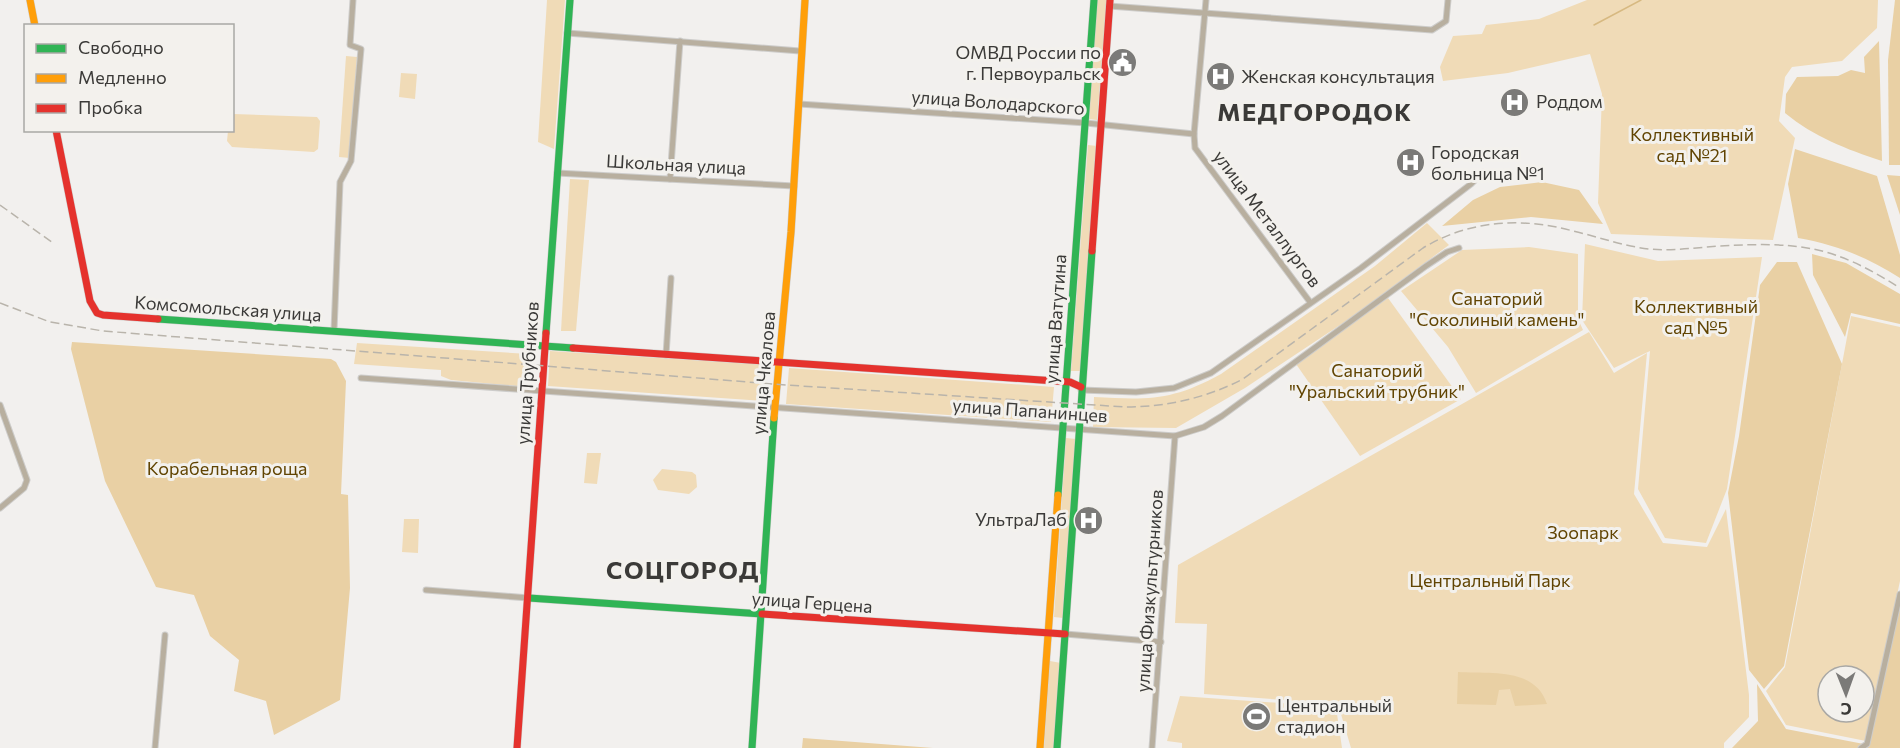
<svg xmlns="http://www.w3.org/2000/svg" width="1900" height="748" viewBox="0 0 1900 748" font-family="Commissioner,sans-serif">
  <rect width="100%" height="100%" fill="#f2f0ee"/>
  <g fill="#f0dbb7" fill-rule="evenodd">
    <path d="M 547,0 L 565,0 L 554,149 L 538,142 Z"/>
    <path d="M 1097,0 L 1107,0 L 1097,120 L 1089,119 Z"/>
    <path d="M 1587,0 L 1878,0 L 1877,28 L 1842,61 L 1792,67 L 1785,77 L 1779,121 L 1795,138 L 1773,240 L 1611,234 L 1598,203 L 1602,94 L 1590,54 L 1508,73 L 1443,81 L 1440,67 L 1453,36 L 1482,34 L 1486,25 L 1539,19 Z"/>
    <path d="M 346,56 L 357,57 L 350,158 L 339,157 Z"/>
    <path d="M 401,73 L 417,74 L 415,99 L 399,97 Z"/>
    <path d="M 233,114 L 317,117 L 320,121 L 318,149 L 314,152 L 232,147 L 227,141 L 228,131 L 232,130 Z"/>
    <path d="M 1088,145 L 1097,146 L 1080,371 L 1071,371 Z"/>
    <path d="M 570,179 L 589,180 L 576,331 L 561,331 Z"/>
    <path d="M 1427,223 L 1449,245 L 1346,321 L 1245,388 L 1176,428 L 1093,427 L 1094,397 C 1148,400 1172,401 1221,374 L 1375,266 Z"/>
    <path d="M 1585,244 L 1658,261 L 1762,257 L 1727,489 L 1706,543 L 1665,538 L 1638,489 L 1650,351 L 1614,368 L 1582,320 Z"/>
    <path d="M 1529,247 L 1578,254 L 1578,319 L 1583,330 L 1476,393 L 1448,347 L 1401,291 L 1462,250 Z"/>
    <path d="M 1388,298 L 1461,399 L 1360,456 L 1296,364 Z"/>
    <path d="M 1851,316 L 1900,327 L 1900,581 L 1866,741 L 1786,725 L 1766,691 L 1785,667 ZM 1828,676 L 1864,676 L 1864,712 L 1828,712 Z"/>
    <path d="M 1589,332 L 1614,373 L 1647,353 L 1634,494 L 1663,543 L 1707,547 L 1726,509 L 1749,695 L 1749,717 L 1724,743 L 1724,748 L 1351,748 L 1338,704 L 1204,694 L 1207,624 L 1175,623 L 1178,565 Z"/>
    <path d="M 357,343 L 529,354 L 526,387 L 451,380 L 441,376 L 441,370 L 354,364 Z"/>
    <path d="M 550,351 L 767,365 L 765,401 L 548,386 Z"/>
    <path d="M 789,368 L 1054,387 L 1051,422 L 786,404 Z"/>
    <path d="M 1066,438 L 1076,439 L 1063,618 L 1054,617 Z"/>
    <path d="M 587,453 L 601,453 L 597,484 L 584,483 Z"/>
    <path d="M 662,469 L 692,472 L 696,475 L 697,487 L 689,494 L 658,490 L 653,480 Z"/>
    <path d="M 404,519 L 419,519 L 418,553 L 402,552 Z"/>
    <path d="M 1050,661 L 1061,663 L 1054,748 L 1044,748 Z"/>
    <path d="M 1180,696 L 1336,707 L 1342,748 L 1182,748 L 1182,743 L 1167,741 Z"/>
  </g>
  <g fill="#e9d0a4">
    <path d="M 1895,0 L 1900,0 L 1900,165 L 1889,165 L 1888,60 Z"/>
    <path d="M 1879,41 L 1882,161 C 1846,149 1814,137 1785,113 L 1786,94 L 1797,77 L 1838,76 L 1851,70 L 1865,73 L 1864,57 Z"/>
    <path d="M 1795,149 L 1877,176 L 1900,255 L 1900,278 C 1867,257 1837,245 1798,238 L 1788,184 Z"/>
    <path d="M 1887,175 L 1900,176 L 1900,215 Z"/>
    <path d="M 1542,182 L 1579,190 L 1603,224 L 1531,217 L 1442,226 L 1473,200 L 1500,187 Z"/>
    <path d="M 1812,254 L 1846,263 L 1900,294 L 1900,324 L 1851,313 L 1845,337 L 1813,275 Z"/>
    <path d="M 1777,262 L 1797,262 L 1842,364 L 1784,666 L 1764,689 L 1749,670 L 1728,493 L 1739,436 L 1760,285 Z"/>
    <path d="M 72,342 L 331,359 L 336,362 L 346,381 L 341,494 L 348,495 L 350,588 L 340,700 L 274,735 L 266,701 L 234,691 L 239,660 L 210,636 L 194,595 L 156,587 L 105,481 L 71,349 Z"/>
    <path d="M 1900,603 L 1900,748 L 1732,748 L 1758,721 L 1757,684 L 1786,729 L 1869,745 Z"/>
    <path d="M 1458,672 C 1490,674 1535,667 1547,704 L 1515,706 L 1510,689 L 1499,690 L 1496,705 L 1457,704 Z"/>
    <path d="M 803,738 L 933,748 L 802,748 Z"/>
  </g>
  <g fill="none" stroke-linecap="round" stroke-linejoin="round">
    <path stroke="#d7b981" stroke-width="1.5" d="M 1594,25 L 1641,0"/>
    <defs>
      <g id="street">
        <path d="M 1206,0 L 1194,134 L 1195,148 L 1310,302"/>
        <path d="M 1109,6 L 1432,30 L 1446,21 L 1448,0"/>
        <path d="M 567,33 L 800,51"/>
        <path d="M 799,104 L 1086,123 L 1194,134"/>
        <path d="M 557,173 L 794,186"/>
        <path d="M 670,179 L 680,41"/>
        <path d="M 334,331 L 340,182 L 351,161 L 361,49 L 350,45 L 353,0"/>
        <path d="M 666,355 L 671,278"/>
        <path d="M 361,378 L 1175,436 L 1204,427 L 1222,416 L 1426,266 L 1447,252 L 1459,248"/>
        <path d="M 1081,390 L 1136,392 L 1174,388 L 1211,373 L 1361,268 L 1471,184 L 1483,172"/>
        <path d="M 0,405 L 27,480 L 24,488 L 0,508"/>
        <path d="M 426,590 L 529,598"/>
        <path d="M 1065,634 L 1161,642"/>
        <path d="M 155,748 L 165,635"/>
        <path d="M 1152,748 L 1175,436"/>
        <path d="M 1861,748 L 1867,744 L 1900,594"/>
      </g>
      <g id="fast">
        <path d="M 158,319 L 573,348"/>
        <path d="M 546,333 L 570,0"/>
        <path d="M 1058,495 L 1094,0"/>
        <path d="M 529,598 L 762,614"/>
        <path d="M 752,748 L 774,418"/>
        <path d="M 1057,748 L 1092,251"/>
      </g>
      <g id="slow">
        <path d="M 30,0 L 35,26"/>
        <path d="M 774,418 L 791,232 L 805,0"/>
        <path d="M 1040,748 L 1058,495"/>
      </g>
      <g id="jam">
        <path d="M 56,130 L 90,301 L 97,313 L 103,315 L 158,319"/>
        <path d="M 1092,251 L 1110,0"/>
        <path d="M 573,348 L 1070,382 L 1081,387"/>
        <path d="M 762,614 L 1065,634"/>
        <path d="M 517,748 L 546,333"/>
      </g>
    </defs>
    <use href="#street" stroke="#cdccca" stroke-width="7"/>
    <use href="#fast" stroke="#cdccca" stroke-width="8"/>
    <use href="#slow" stroke="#cdccca" stroke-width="8"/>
    <use href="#jam" stroke="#cdccca" stroke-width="8"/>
    <use href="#street" stroke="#b8af9f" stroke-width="5"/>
    <use href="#fast" stroke="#30b455" stroke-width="7"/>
    <use href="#slow" stroke="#ff9f0a" stroke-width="7"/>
    <use href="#jam" stroke="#e5322d" stroke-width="7"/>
    <g stroke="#b9b4ab" stroke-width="1.5" stroke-dasharray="9 4.5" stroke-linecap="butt">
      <path d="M 0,205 L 53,243"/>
      <path d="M 0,303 L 50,322 L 103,331 L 786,385 L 1126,407 C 1166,407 1206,398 1243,379 L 1423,248 C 1469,220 1523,217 1573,231 C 1599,237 1623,246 1649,249 C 1672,251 1695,248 1718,246 C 1798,242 1831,244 1900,288"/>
    </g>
  </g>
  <defs>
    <symbol id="civic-disc" viewBox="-11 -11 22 22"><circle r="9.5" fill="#7b7a78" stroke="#f3f1ed"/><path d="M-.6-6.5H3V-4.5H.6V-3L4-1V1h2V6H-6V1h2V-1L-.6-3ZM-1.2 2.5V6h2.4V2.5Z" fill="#fff"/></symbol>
    <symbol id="hospital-disc" viewBox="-11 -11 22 22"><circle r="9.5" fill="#7b7a78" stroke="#f3f1ed"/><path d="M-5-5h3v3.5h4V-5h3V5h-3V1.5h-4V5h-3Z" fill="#fff"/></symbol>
    <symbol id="stadium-disc" viewBox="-11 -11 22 22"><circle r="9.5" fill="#7b7a78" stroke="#f3f1ed"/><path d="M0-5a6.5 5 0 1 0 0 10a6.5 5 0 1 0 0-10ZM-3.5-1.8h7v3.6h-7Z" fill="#fff"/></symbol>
  </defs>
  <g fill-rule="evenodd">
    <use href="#civic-disc" x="1106" y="46" width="33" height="33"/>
    <use href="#hospital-disc" x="1204" y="60" width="33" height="33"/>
    <use href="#hospital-disc" x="1498" y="86" width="33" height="33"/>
    <use href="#hospital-disc" x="1394" y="146" width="33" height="33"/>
    <use href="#hospital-disc" x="1072" y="504" width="33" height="33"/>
    <use href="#stadium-disc" x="1240" y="700" width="33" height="33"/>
  </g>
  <g text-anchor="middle" stroke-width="6" stroke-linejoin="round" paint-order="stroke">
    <g font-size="18" fill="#3b3a38" stroke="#f3f1ed" text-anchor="start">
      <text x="1101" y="59" text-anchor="end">ОМВД России по<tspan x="1101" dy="21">г. Первоуральск</tspan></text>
      <text x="1241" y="83">Женская консультация</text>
      <text x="1536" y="108">Роддом</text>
      <text x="1431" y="159">Городская<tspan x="1431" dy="21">больница №1</tspan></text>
      <text x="1067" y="526" text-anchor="end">УльтраЛаб</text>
      <text x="1277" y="712">Центральный<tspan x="1277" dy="21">стадион</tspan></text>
    </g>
    <g font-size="18" fill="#3b3a38" stroke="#f3f1ed">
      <text transform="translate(998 103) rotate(4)" y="6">улица Володарского</text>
      <text transform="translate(676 165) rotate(3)" y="6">Школьная улица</text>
      <text transform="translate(1267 219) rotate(53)" y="6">улица Металлургов</text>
      <text transform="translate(228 309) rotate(4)" y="6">Комсомольская улица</text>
      <text transform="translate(1056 319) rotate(-86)" y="6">улица Ватутина</text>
      <text transform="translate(528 373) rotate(-86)" y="6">улица Трубников</text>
      <text transform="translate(764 373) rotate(-85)" y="6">улица Чкалова</text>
      <text transform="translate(1030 411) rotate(4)" y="6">улица Папанинцев</text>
      <text transform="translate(1150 591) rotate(-86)" y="6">улица Физкультурников</text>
      <text transform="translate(812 603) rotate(4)" y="6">улица Герцена</text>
    </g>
    <g font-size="18" fill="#614402" stroke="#f3f1ed">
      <text x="1692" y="141">Коллективный<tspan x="1692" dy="21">сад №21</tspan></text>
      <text x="1497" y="305">Санаторий<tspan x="1497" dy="21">"Соколиный камень"</tspan></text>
      <text x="1696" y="313">Коллективный<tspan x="1696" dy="21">сад №5</tspan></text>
      <text x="1377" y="377">Санаторий<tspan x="1377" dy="21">"Уральский трубник"</tspan></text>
      <text x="227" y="475">Корабельная роща</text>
      <text x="1583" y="539">Зоопарк</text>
      <text x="1490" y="587">Центральный Парк</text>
    </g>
    <g font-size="24" font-weight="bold" letter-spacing="1.5" fill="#3b3a38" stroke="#f3f1ed">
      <text x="1315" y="121">МЕДГОРОДОК</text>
      <text x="683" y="579">СОЦГОРОД</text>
    </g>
  </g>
  <rect x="24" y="24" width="210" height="108" fill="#f3f1ed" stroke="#a9a8a5" stroke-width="1.5"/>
  <rect x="36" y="44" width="30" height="9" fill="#30b455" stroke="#a9a8a5" stroke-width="1.5"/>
  <text x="78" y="54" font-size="18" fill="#3b3a38">Свободно</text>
  <rect x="36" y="74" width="30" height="9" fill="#ff9f0a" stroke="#a9a8a5" stroke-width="1.5"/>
  <text x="78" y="84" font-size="18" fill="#3b3a38">Медленно</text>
  <rect x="36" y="104" width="30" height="9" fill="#e5322d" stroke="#a9a8a5" stroke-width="1.5"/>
  <text x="78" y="114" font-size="18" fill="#3b3a38">Пробка</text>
  <g transform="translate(1846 694) rotate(179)"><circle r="28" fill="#f3f1ed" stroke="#a9a8a5" stroke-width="1.5"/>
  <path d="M0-4.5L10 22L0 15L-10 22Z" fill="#7b7a78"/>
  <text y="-9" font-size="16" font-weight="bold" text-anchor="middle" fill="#3b3a38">С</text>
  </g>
</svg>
